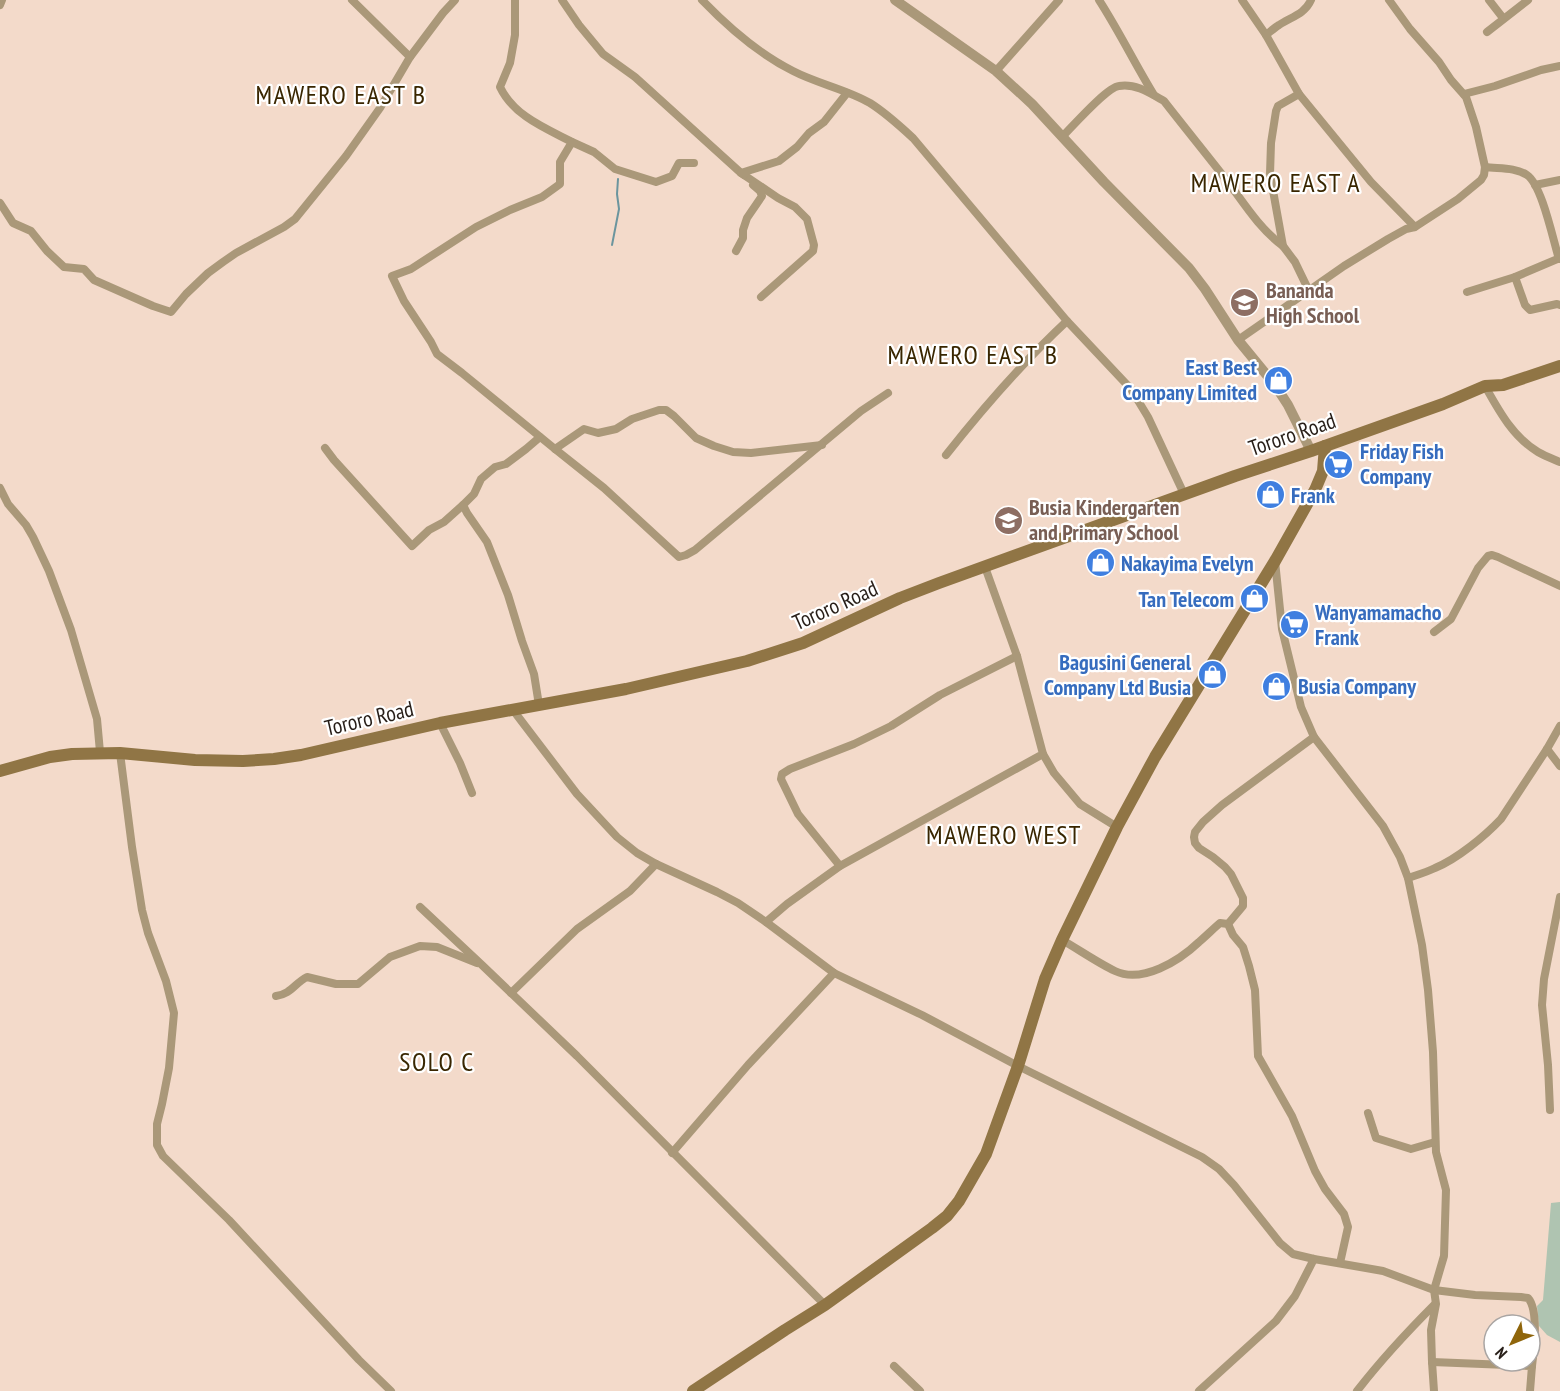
<svg xmlns="http://www.w3.org/2000/svg" width="1560" height="1391" viewBox="0 0 1560 1391" font-family="'PT Sans Narrow',sans-serif">
  <rect width="100%" height="100%" fill="#f3daca"/>
  <path fill="#afc4b1" d="M 1560,1202 L 1560,1342 L 1547,1335 L 1539,1326 L 1537,1306 L 1543,1300 L 1551,1203 Z"/>
  <g fill="none" stroke-linecap="round" stroke-linejoin="round">
    <path stroke="#6b959e" stroke-width="2" d="M 612,245 L 619,209 L 617,194 L 618,179"/>
    <g stroke="#aa9879" stroke-width="8">
      <path d="M 352,0 L 410,57"/>
      <path d="M 515,0 L 515,35 L 510,63 L 500,87 C 514,116 545,128 572,142 L 560,162 L 560,184 L 542,197 L 510,210 L 476,227 L 411,269 L 392,276 L 404,301 L 431,342 L 437,354 L 462,373 L 555,449 L 604,488 L 679,557 L 686,555 L 695,550 L 861,411 L 888,393"/>
      <path d="M 562,0 L 579,25 L 603,54 L 635,77 L 741,173 L 778,198 L 795,207 L 807,219 L 814,245 L 813,251 L 761,297"/>
      <path d="M 702,0 C 728,27 759,54 793,71 C 818,84 846,89 870,103 C 886,113 900,126 913,138 L 1067,321 L 1131,389 L 1148,417 L 1184,494"/>
      <path d="M 1099,0 C 1119,31 1135,64 1154,95"/>
      <path d="M 1242,0 L 1266,35 L 1299,94 L 1371,182 L 1415,227"/>
      <path d="M 1389,0 L 1410,29 L 1439,62 L 1451,80 L 1466,97 L 1476,127 L 1485,167"/>
      <path d="M 1489,0 L 1503,18"/>
      <path d="M 0,5 L 2,0"/>
      <path d="M 1487,32 L 1528,0"/>
      <path d="M 1266,35 C 1270,32 1274,28 1279,25 C 1291,17 1305,14 1311,0"/>
      <path d="M 996,71 L 1059,0"/>
      <path d="M 1299,94 L 1278,106 L 1276,111 L 1271,143 L 1270,174 L 1283,246 L 1295,262 L 1309,291"/>
      <path d="M 1464,94 L 1495,86 L 1541,70 L 1560,66"/>
      <path d="M 1062,137 C 1072,127 1107,87 1119,86 C 1135,83 1150,93 1164,101 C 1185,128 1207,155 1228,182 C 1245,205 1260,229 1283,246"/>
      <path d="M 572,142 L 594,152 L 615,169 L 656,182 L 672,176 L 679,163 L 694,163"/>
      <path d="M 744,175 L 741,173 L 779,161 L 797,147 L 809,133 L 824,122 L 847,93"/>
      <path d="M 1535,185 L 1560,180"/>
      <path d="M 0,203 L 13,223 L 31,231 L 47,251 L 64,267 L 84,269 L 94,280 L 153,306 L 171,312 L 186,294 L 208,273 L 223,262 L 236,253 L 284,227 L 295,219 L 346,156 L 380,108 L 410,57 L 443,13 L 455,0"/>
      <path d="M 736,251 L 743,238 L 743,230 L 747,218 L 762,196 L 760,191 L 753,185"/>
      <path d="M 1515,277 L 1525,305 L 1530,310 L 1557,304 L 1560,305"/>
      <path d="M 1467,292 L 1515,277 L 1560,258"/>
      <path d="M 1238,340 L 1344,266 L 1388,239 L 1406,229 L 1415,227 L 1458,199 L 1481,180 L 1484,175 L 1485,167 C 1498,169 1515,167 1527,175 C 1542,185 1553,240 1559,259"/>
      <path d="M 1485,386 C 1499,411 1513,437 1538,452 C 1545,456 1553,459 1560,462"/>
      <path d="M 325,448 L 334,460 L 412,546 L 429,530 L 444,522 L 463,505"/>
      <path d="M 555,449 L 584,429 L 598,433 L 616,429 L 632,419 L 659,410 L 666,410 L 674,416 L 696,438 L 714,446 L 733,452 L 751,453 L 822,445"/>
      <path d="M 946,455 C 983,408 1023,362 1067,321"/>
      <path d="M 0,488 L 8,504 L 26,525 L 33,537 L 49,571 L 71,630 L 97,719 L 100,752"/>
      <path d="M 1275,561 L 1282,629 L 1301,707 L 1314,737 L 1383,826 L 1400,857 L 1408,878 L 1422,945 L 1428,990 L 1433,1052 L 1436,1152 L 1446,1190 L 1444,1256 L 1434,1290 L 1436,1304 L 1431,1330 L 1432,1362 L 1434,1391"/>
      <path d="M 1434,632 L 1451,619 L 1478,568 L 1488,556 L 1492,555 L 1498,557 L 1560,586"/>
      <path d="M 539,705 L 534,674 L 522,641 L 508,595 L 487,542 L 467,513 L 463,505 L 474,494 L 481,479 L 495,467 L 506,464 L 526,449 L 540,437"/>
      <path d="M 513,710 L 577,794 L 617,837 L 637,853 L 656,864 L 717,892 L 738,903 L 766,922 L 834,973 L 922,1015 L 1018,1066 L 1202,1157 L 1219,1169 L 1234,1185 L 1280,1243 L 1293,1254 L 1314,1259 L 1383,1271 L 1434,1290 L 1475,1295 L 1521,1297 L 1528,1298 C 1539,1310 1534,1350 1532,1366"/>
      <path d="M 440,723 L 460,763 L 472,793"/>
      <path d="M 1547,749 L 1560,766"/>
      <path d="M 120,753 L 132,847 L 142,910 L 148,933 L 166,981 L 174,1013 L 169,1068 L 162,1104 L 157,1124 L 157,1145 L 163,1156 L 229,1220 L 359,1360 L 391,1391"/>
      <path d="M 1043,754 L 1054,773 L 1080,804 L 1117,827"/>
      <path d="M 840,866 L 798,814 L 781,779 L 782,774 L 790,769 L 854,744 L 891,726 L 940,695 L 1017,656"/>
      <path d="M 1408,878 C 1417,875 1427,872 1435,868 C 1457,859 1485,836 1501,819 L 1547,749 L 1560,726"/>
      <path d="M 420,907 L 483,966 L 577,1056 L 825,1305"/>
      <path d="M 766,922 L 787,904 L 840,866 L 1043,754 L 1017,656 L 985,567"/>
      <path d="M 1228,924 L 1243,906 L 1243,898 L 1231,874 L 1225,867 L 1213,857 L 1199,848 L 1195,843 L 1194,837 L 1195,832 L 1203,822 L 1222,805 L 1314,737"/>
      <path d="M 1062,940 C 1078,949 1098,963 1115,971 C 1142,984 1179,961 1199,942 C 1206,936 1213,929 1220,923 L 1228,924 L 1233,935 L 1243,947 L 1249,966 L 1255,990 L 1258,1056 L 1292,1116 L 1315,1171 L 1325,1189 L 1344,1214 L 1348,1227 L 1340,1263"/>
      <path d="M 511,993 L 577,929 L 630,891 L 656,864"/>
      <path d="M 276,996 C 291,994 295,983 307,977 L 336,984 L 358,984 L 390,957 L 420,946 L 437,947 L 477,963"/>
      <path d="M 1550,1110 L 1548,1065 L 1542,1005 L 1544,979 L 1560,897"/>
      <path d="M 1368,1113 L 1376,1138 L 1411,1149 L 1435,1142"/>
      <path d="M 672,1153 L 748,1065 L 834,973"/>
      <path d="M 1432,1362 L 1532,1366 L 1530,1391"/>
      <path d="M 894,1366 L 920,1391"/>
      <path d="M 1199,1391 L 1276,1321 L 1295,1296 L 1314,1259"/>
      <path d="M 1357,1391 C 1381,1360 1407,1332 1435,1304"/>
    </g>
    <path stroke="#aa9879" stroke-width="10" d="M 895,0 L 996,71 L 1032,104 L 1104,182 L 1189,268 L 1205,289 L 1238,340 L 1275,385 L 1288,405 L 1311,451"/>
    <g stroke="#907545" stroke-width="12">
      <path d="M 0,771 L 50,757 L 72,754 L 120,753 L 195,760 L 243,761 L 274,759 L 301,755 L 440,723 L 626,689 L 747,661 L 803,643 L 900,598 L 939,583 L 1235,476 L 1311,451 L 1443,404 L 1485,386 L 1503,385 L 1560,366"/>
      <path d="M 693,1391 L 785,1330 L 825,1305 L 932,1228 L 947,1216 L 959,1201 L 986,1154 L 1018,1066 L 1045,979 L 1062,940 L 1117,827 L 1155,757 L 1275,561 L 1315,490 L 1323,471 L 1325,446"/>
    </g>
  </g>
  <defs>
    <symbol id="school-disc" viewBox="-11 -11 22 22"><circle r="9.5" fill="#8d6e63" stroke="#fff"/><path d="M0-5L7-2L0 1L-7-2ZM-4 1L0 2.5L4 1V4Q0 6-4 4Z" fill="#fff"/></symbol>
    <symbol id="shop-disc" viewBox="-11 -11 22 22"><circle r="9.5" fill="#3f7fe0" stroke="#fff"/><path d="M-5-2.5h2.3a2.7 3.5 0 0 1 5.4 0H5L5.5 6h-11ZM-1.5-2.5h3a1.5 2.3 0 0 0-3 0Z" fill="#fff"/></symbol>
    <symbol id="supermarket-disc" viewBox="-11 -11 22 22"><circle r="9.5" fill="#3f7fe0" stroke="#fff"/><path d="M-6-5.5h2.5l.6 2H6L4.5 2H-2.5L-4.4-4H-6ZM-1.5 3.2a1.3 1.3 0 1 0 .1 0ZM3 3.2a1.3 1.3 0 1 0 .1 0Z" fill="#fff"/></symbol>
  </defs>
  <g fill-rule="evenodd">
    <use href="#school-disc" x="1228" y="286" width="33" height="33"/>
    <use href="#shop-disc" x="1262" y="364" width="33" height="33"/>
    <use href="#supermarket-disc" x="1322" y="448" width="33" height="33"/>
    <use href="#shop-disc" x="1254" y="478" width="33" height="33"/>
    <use href="#school-disc" x="992" y="504" width="33" height="33"/>
    <use href="#shop-disc" x="1084" y="546" width="33" height="33"/>
    <use href="#shop-disc" x="1238" y="582" width="33" height="33"/>
    <use href="#supermarket-disc" x="1278" y="608" width="33" height="33"/>
    <use href="#shop-disc" x="1196" y="658" width="33" height="33"/>
    <use href="#shop-disc" x="1260" y="670" width="33" height="33"/>
  </g>
  <g text-anchor="middle" stroke-width="4.5" stroke-linejoin="round" paint-order="stroke">
    <g font-size="22" font-weight="bold" fill="#785e54" stroke="#fff" text-anchor="start">
      <text x="1266" y="298">Bananda<tspan x="1266" dy="25">High School</tspan></text>
      <text x="1029" y="515">Busia Kindergarten<tspan x="1029" dy="25">and Primary School</tspan></text>
    </g>
    <g font-size="22" font-weight="bold" fill="#366cbe" stroke="#fff" text-anchor="start">
      <text x="1257" y="375" text-anchor="end">East Best<tspan x="1257" dy="25">Company Limited</tspan></text>
      <text x="1360" y="459">Friday Fish<tspan x="1360" dy="25">Company</tspan></text>
      <text x="1291" y="503">Frank</text>
      <text x="1121" y="571">Nakayima Evelyn</text>
      <text x="1234" y="607" text-anchor="end">Tan Telecom</text>
      <text x="1315" y="620">Wanyamamacho<tspan x="1315" dy="25">Frank</tspan></text>
      <text x="1191" y="670" text-anchor="end">Bagusini General<tspan x="1191" dy="25">Company Ltd Busia</tspan></text>
      <text x="1298" y="694">Busia Company</text>
    </g>
    <g font-size="22" fill="#271e18" stroke="#fff">
      <text transform="translate(1292 434) rotate(-19)" y="8">Tororo Road</text>
      <text transform="translate(835 605) rotate(-24)" y="8">Tororo Road</text>
      <text transform="translate(369 718) rotate(-13)" y="8">Tororo Road</text>
    </g>
    <g font-size="26" letter-spacing="1.5" fill="#392600" stroke="#fff">
      <text x="341" y="104">MAWERO EAST B</text>
      <text x="1276" y="192">MAWERO EAST A</text>
      <text x="973" y="364">MAWERO EAST B</text>
      <text x="1004" y="844">MAWERO WEST</text>
      <text x="437" y="1071">SOLO C</text>
    </g>
  </g>
  <g transform="translate(1512 1343) rotate(227)"><circle r="28" fill="#ffffff" stroke="#a9a5a3" stroke-width="1.5"/>
  <path d="M0-4.5L10 22L0 15L-10 22Z" fill="#8f650b"/>
  <text y="-9" font-size="16" font-weight="bold" text-anchor="middle" fill="#271e18">N</text>
  </g>
</svg>
